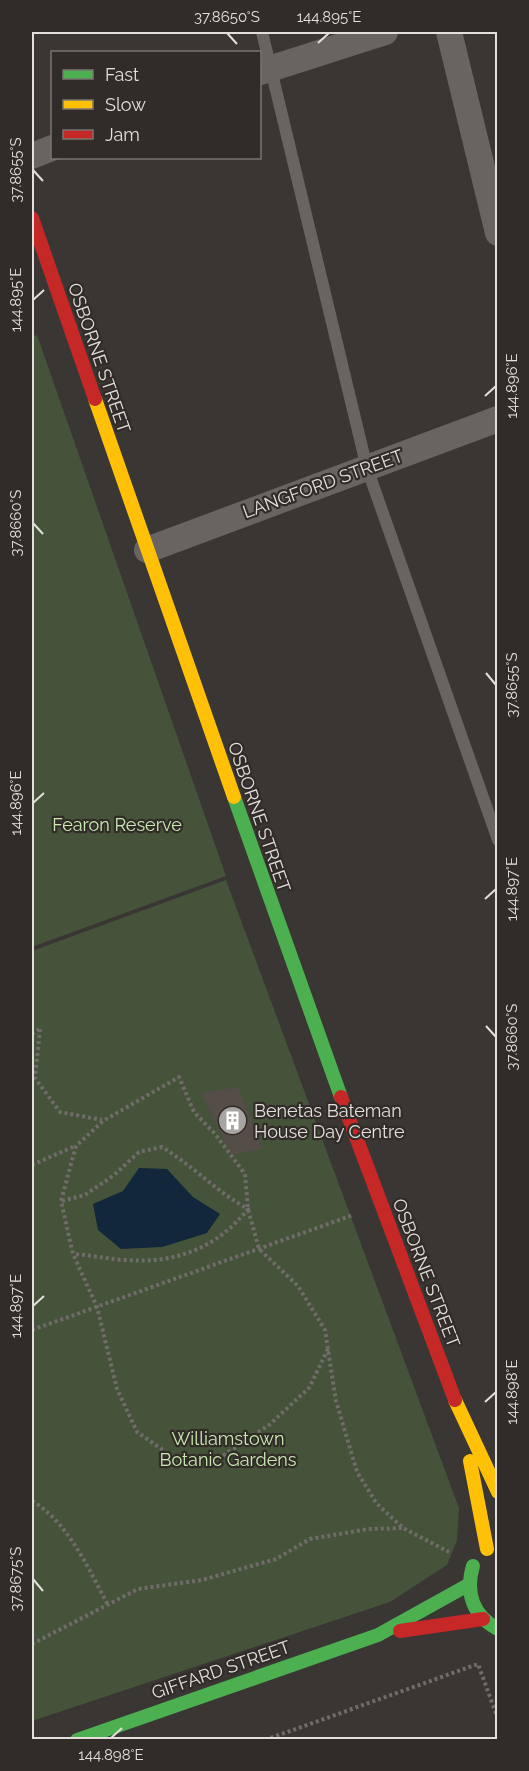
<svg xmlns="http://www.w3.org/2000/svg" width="529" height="1771" viewBox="0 0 529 1771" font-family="Raleway,sans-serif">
  <rect width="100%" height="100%" fill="#393634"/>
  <g fill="#445339">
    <path d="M 37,335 L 226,876 L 32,947 L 32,337 Z"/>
    <path d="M 226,880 L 459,1508 L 457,1540 L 447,1565 L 390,1602 L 32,1721 L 32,951 Z"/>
  </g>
  <path fill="#12273b" d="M 139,1168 L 167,1169 L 193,1197 L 220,1214 L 207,1233 L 162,1247 L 121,1249 L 98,1230 L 93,1204 L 123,1191 Z"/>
  <path fill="#544d48" d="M 238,1087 L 263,1149 L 231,1155 L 201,1093 Z"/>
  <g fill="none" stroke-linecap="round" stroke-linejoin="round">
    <g stroke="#6f6c6a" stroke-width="4" stroke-dasharray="3 3" stroke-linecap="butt">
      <path d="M 40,1029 L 35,1078 L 60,1112 L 102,1120"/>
      <path d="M 32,1034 L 39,1029"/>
      <path d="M 32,1165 L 75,1146"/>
      <path d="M 62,1201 L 85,1195 L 114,1175 L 139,1152 L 162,1147 C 193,1166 217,1192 248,1209 C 217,1248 175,1264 125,1260 C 107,1259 91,1255 74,1254"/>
      <path d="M 32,1330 L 353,1215"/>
      <path d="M 328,1349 L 309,1388 L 269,1425 L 221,1457 L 173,1457 L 137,1432 L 117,1389 L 97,1307 L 73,1254 L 61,1201 L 76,1146 L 103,1121 L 179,1077 L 194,1112 L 215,1134 L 245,1174 L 248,1209 L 259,1249 L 298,1286 L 325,1330 L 336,1401 L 357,1472 L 377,1504 L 403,1528 L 449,1552"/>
      <path d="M 32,1501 C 68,1522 88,1568 108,1605"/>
      <path d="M 32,1644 L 138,1589 L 202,1580 L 276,1559 L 310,1539 L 368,1529 L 403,1528"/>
      <path d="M 265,1740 L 478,1664 L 498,1719"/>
    </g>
    <path stroke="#696462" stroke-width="12" d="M 262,32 L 367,468 L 498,840"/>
    <g stroke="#696462" stroke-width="26">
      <path d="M 449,32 L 498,233"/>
      <path d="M 260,72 L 385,32"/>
      <path d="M 32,156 L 52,148"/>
      <path d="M 147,550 L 498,419"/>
    </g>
    <g stroke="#4caf50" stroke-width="14">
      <path d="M 234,797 L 341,1097"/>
      <path d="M 473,1566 C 465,1593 473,1616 498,1629"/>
      <path d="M 77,1740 L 378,1635 L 468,1585"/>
    </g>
    <g stroke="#ffc107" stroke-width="14">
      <path d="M 95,399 L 234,797"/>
      <path d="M 455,1400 L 498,1492"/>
      <path d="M 470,1461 L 487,1549"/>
    </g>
    <g stroke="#c62828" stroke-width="14">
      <path d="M 32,218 L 95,399"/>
      <path d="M 341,1097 L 455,1400"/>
      <path d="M 400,1631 L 483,1619"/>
    </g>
  </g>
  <path fill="none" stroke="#e2dfdc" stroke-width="2" d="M 227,33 L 237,44M 318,43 L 329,33M 33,170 L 43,181M 33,300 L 44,290M 485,396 L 496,386M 33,523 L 43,534M 486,673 L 496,685M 33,803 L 44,793M 485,899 L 496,889M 486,1026 L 496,1037M 33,1306 L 44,1296M 485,1402 L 496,1392M 33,1579 L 43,1591M 111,1738 L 122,1728"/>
  <defs>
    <symbol id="building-disc" viewBox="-11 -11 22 22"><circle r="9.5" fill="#a7a4a1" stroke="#312c28"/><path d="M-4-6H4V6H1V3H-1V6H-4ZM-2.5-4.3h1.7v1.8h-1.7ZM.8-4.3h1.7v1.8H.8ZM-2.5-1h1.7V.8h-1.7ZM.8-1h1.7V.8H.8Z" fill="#fff"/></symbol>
  </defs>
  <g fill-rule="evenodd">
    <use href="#building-disc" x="216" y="1104" width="33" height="33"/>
  </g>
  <g text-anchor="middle" stroke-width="4.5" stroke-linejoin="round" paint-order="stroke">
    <g font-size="18" fill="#e2dfdc" stroke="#312c28">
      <text transform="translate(99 358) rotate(71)" y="6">OSBORNE STREET</text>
      <text transform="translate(323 484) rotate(-20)" y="6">LANGFORD STREET</text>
      <text transform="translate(259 817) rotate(71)" y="6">OSBORNE STREET</text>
      <text transform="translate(426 1273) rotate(69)" y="6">OSBORNE STREET</text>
      <text transform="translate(221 1670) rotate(-19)" y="6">GIFFARD STREET</text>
    </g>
    <g font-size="18" fill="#c8e9b2" stroke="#312c28">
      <text x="117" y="831">Fearon Reserve</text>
      <text x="228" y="1445">Williamstown<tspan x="228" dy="21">Botanic Gardens</tspan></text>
    </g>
    <g font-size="18" fill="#e2dfdc" stroke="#312c28" text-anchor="start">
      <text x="254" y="1117">Benetas Bateman<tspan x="254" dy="21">House Day Centre</tspan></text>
    </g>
  </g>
  <rect width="529" height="1771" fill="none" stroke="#312c28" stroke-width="66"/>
  <rect x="51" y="51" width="210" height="108" fill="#312c28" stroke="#787470" stroke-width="1.5"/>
  <rect x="63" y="70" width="30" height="9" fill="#4caf50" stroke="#787470" stroke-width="1.5"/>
  <text x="105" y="81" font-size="18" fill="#e2dfdc">Fast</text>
  <rect x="63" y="100" width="30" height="9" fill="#ffc107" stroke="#787470" stroke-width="1.5"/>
  <text x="105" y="111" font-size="18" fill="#e2dfdc">Slow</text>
  <rect x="63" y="130" width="30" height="9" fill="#c62828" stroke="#787470" stroke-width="1.5"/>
  <text x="105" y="141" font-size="18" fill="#e2dfdc">Jam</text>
  <rect x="33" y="33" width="463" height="1705" fill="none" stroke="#e2dfdc" stroke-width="2"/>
  <g font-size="15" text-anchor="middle" fill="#e2dfdc">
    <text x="227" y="22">37.8650°S</text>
    <text x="329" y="22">144.895°E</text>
    <text transform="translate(16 170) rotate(-90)" y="5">37.8655°S</text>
    <text transform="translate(16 300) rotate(-90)" y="5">144.895°E</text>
    <text transform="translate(512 386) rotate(-90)" y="5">144.896°E</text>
    <text transform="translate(16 523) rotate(-90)" y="5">37.8660°S</text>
    <text transform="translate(512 685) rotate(-90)" y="5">37.8655°S</text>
    <text transform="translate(16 803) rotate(-90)" y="5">144.896°E</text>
    <text transform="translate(512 889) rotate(-90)" y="5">144.897°E</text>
    <text transform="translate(512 1037) rotate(-90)" y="5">37.8660°S</text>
    <text transform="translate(16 1306) rotate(-90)" y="5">144.897°E</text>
    <text transform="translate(512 1392) rotate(-90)" y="5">144.898°E</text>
    <text transform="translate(16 1579) rotate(-90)" y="5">37.8675°S</text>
    <text x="111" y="1760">144.898°E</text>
  </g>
</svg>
